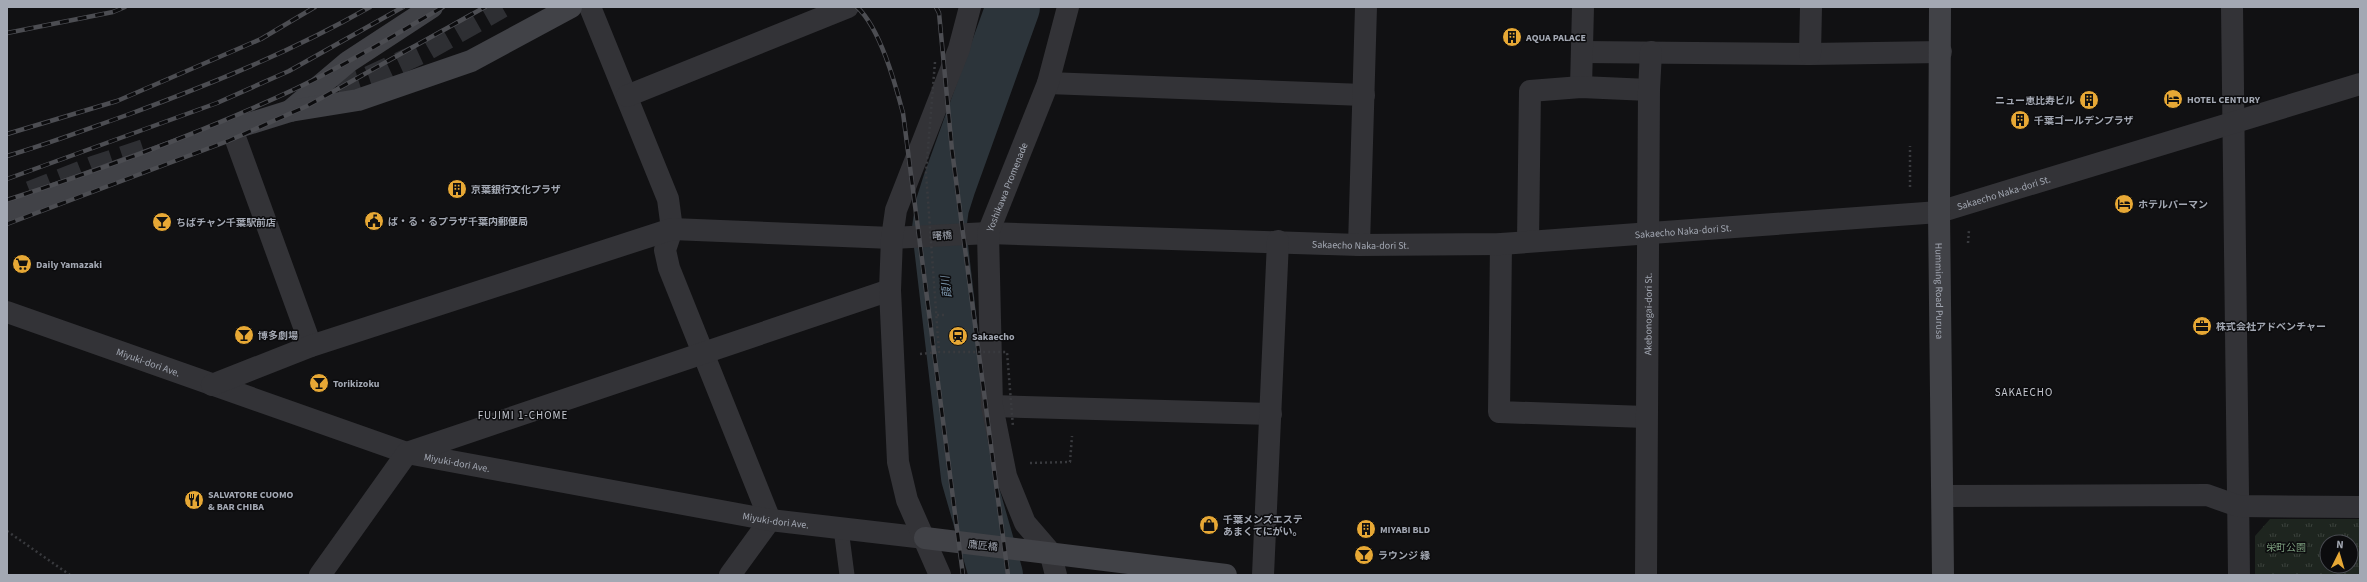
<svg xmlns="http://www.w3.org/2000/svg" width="2367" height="582" viewBox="0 0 2367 582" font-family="'Source Sans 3','Noto Sans JP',sans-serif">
  <defs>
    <pattern id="grass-tufts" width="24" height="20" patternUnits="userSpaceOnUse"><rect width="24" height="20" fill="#1e251f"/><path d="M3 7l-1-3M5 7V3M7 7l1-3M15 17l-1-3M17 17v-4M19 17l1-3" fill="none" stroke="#3c423d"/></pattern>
  </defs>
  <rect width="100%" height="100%" fill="#111113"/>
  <path fill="url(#grass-tufts)" fill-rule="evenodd" d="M 2270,519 L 2360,519 L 2360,575 L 2255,575 L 2255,536 ZM 2327,542 L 2351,542 L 2351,566 L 2327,566 Z"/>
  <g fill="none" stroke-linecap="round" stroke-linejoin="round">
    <path stroke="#2c343a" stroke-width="54" d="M 996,575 L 968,477 L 939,229 L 942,207 L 949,185 L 1013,7"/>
    <g stroke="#2e2f33" stroke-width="22" stroke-dasharray="22 11" stroke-linecap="butt">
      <path d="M 306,97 L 369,77 L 421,53 L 502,7"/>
      <path d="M 30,192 L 93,167 L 153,147"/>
    </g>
    <g stroke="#393a3e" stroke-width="2.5" stroke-dasharray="2 3" stroke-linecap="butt">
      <path d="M 1910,187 L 1910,146"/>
      <path d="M 1968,243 L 1969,230"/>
      <path d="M 937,315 L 946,315"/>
      <path d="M 920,354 L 939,352"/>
      <path d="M 1030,463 L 1070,462 L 1072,436"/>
      <path d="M 7,531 L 70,575"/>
    </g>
    <path stroke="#333337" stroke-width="15" d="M 841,529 L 847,575"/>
    <g stroke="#333337" stroke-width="22">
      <path d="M 590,7 L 668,199 L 672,229 L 665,250 L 669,268 L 770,520 L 730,575"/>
      <path d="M 2232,7 L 2239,575"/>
      <path d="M 1582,52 L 1810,54 L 1941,52"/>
      <path d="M 1810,54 L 1811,7"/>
      <path d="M 1048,83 L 1364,95"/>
      <path d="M 1581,87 L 1583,7"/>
      <path d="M 627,96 L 848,7"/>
      <path d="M 232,129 L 311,346"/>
      <path d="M 1528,241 L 1530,91 L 1581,87 L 1649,90"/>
      <path d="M 1501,244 L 1499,412 L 1646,417"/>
      <path d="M 1359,245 L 1366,7"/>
      <path id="s1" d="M 7,312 L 407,453 L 770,520 L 925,538"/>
      <path id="s2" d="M 212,385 L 311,346 L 672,229 L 892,238 L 988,233 L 1359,245 L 1501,244 L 1939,212 L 2360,84"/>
      <path d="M 992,406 L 1271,414"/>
      <path d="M 1943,496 L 2207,495 L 2238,506 L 2360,507"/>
      <path d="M 320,575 L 407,453 L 890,290"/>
      <path d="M 940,575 L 907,500 L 898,462 L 890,290 L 892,238 L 896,210 L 959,49 L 970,7"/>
      <path id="s3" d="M 1056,575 L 1050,552 L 1025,523 L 1006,476 L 992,406 L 988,233 L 1048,83 L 1068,7"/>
      <path d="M 1263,575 L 1278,241"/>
      <path id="s4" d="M 1646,575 L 1649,90 L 1651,52"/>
    </g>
    <g stroke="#414247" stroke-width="22">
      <path id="s5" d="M 1940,7 L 1939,212 L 1943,575"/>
      <path d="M 290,111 L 348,62 L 432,7"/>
      <path d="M 7,211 L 232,129 L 290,111 L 358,100 L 471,61 L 571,7"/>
      <path d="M 925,538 L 1226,575"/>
    </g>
    <defs>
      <g id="rail">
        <path d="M 857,7 C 880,28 895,83 903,113 L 963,575"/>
        <path d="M 936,7 L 939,13 L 952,150 L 1008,575"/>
        <path d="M 7,33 L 113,12 L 125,7"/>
        <path d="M 7,134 L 117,101 L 261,39 L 315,7"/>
        <path d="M 7,156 C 48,144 87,129 127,115 C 211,84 293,51 370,7"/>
        <path d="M 7,179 L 217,103 L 289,71 L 403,7"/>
        <path d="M 7,200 C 103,169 203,132 295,89 C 346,65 394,35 443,7"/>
        <path d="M 7,224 L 228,141 L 307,106 L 485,7"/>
      </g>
    </defs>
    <use href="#rail" stroke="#4c4d52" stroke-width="4.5"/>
    <use href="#rail" stroke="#0c0c0e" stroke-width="3" stroke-dasharray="9" stroke-linecap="butt"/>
    <path stroke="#393a3e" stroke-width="2.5" stroke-dasharray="2 3" stroke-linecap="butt" d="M 935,62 L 926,173 L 939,352 L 1007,352 L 1013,427"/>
  </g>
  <defs>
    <symbol id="building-disc" viewBox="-11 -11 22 22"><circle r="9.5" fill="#e7a835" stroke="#0c0c0e"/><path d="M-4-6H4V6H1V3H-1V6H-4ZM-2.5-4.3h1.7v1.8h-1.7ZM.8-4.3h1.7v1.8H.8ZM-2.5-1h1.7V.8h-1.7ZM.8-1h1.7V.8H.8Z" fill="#111"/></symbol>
    <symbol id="hotel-disc" viewBox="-11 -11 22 22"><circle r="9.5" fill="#e7a835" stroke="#0c0c0e"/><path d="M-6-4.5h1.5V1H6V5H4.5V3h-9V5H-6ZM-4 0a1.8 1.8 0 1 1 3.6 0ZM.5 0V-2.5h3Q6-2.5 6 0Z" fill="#111"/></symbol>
    <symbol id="civic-disc" viewBox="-11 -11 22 22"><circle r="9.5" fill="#e7a835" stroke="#0c0c0e"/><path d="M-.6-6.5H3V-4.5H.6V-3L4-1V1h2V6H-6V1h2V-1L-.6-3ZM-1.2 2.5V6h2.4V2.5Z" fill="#111"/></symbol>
    <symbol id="bar-disc" viewBox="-11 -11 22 22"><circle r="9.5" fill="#e7a835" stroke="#0c0c0e"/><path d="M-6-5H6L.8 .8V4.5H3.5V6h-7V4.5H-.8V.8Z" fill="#111"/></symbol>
    <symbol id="supermarket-disc" viewBox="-11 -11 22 22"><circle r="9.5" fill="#e7a835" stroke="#0c0c0e"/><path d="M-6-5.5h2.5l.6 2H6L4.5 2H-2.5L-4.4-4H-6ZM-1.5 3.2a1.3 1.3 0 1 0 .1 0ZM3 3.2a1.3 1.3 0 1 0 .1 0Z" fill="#111"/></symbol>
    <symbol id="office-disc" viewBox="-11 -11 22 22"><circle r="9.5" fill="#e7a835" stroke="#0c0c0e"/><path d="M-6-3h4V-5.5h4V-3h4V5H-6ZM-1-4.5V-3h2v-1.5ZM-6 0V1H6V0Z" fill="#111"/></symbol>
    <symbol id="station-disc" viewBox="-11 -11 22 22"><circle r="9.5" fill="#e7a835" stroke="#0c0c0e"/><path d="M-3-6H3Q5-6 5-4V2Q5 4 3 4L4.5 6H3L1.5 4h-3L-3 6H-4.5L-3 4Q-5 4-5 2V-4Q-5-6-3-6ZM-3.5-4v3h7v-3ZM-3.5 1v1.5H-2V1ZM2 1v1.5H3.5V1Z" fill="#111"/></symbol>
    <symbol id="restaurant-disc" viewBox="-11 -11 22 22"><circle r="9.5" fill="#e7a835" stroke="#0c0c0e"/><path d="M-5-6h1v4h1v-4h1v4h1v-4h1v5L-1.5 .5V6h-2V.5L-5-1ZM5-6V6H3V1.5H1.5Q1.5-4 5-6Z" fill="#111"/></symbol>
    <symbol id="shop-disc" viewBox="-11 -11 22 22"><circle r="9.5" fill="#e7a835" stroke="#0c0c0e"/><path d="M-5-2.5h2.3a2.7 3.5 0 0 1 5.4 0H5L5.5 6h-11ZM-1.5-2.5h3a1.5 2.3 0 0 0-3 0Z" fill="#111"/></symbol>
  </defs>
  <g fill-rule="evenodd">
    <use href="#building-disc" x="1501" y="26" width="22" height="22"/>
    <use href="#hotel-disc" x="2162" y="88" width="22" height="22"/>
    <use href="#building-disc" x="2078" y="89" width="22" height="22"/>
    <use href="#building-disc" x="2009" y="109" width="22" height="22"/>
    <use href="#building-disc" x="446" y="178" width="22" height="22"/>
    <use href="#hotel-disc" x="2113" y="193" width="22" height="22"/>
    <use href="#civic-disc" x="363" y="210" width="22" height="22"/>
    <use href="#bar-disc" x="151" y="211" width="22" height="22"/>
    <use href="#supermarket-disc" x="11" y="253" width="22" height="22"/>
    <use href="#office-disc" x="2191" y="315" width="22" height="22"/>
    <use href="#bar-disc" x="233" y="324" width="22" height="22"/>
    <use href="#station-disc" x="947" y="325" width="22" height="22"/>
    <use href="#bar-disc" x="308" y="372" width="22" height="22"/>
    <use href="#restaurant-disc" x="183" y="489" width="22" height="22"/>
    <use href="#shop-disc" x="1198" y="514" width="22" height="22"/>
    <use href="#building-disc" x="1355" y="518" width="22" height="22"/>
    <use href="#bar-disc" x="1353" y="544" width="22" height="22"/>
  </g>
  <g text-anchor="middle" stroke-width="3" stroke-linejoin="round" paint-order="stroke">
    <g font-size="10" font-weight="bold" fill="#a3a8b3" stroke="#0c0c0e" text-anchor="start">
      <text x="1526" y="41">AQUA PALACE</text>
      <text x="2187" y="103">HOTEL CENTURY</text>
      <text x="2075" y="104" text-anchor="end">ニュー恵比寿ビル</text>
      <text x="2034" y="124">千葉ゴールデンプラザ</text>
      <text x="471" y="193">京葉銀行文化プラザ</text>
      <text x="2138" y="208">ホテルパーマン</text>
      <text x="388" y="225">ぱ・る・るプラザ千葉内郵便局</text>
      <text x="176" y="226">ちばチャン千葉駅前店</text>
      <text x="36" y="268">Daily Yamazaki</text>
      <text x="2216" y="330">株式会社アドベンチャー</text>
      <text x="258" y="339">博多劇場</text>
      <text x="972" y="340">Sakaecho</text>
      <text x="333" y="387">Torikizoku</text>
      <text x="208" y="498">SALVATORE CUOMO<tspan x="208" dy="12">&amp; BAR CHIBA</tspan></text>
      <text x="1223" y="523">千葉メンズエステ<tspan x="1223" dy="12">あまくてにがい。</tspan></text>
      <text x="1380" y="533">MIYABI BLD</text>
      <text x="1378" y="559">ラウンジ 縁</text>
    </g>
    <g font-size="10" fill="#a3a8b3" stroke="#0c0c0e">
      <text dy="4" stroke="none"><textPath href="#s3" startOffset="407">Yoshikawa Promenade</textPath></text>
      <text dy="4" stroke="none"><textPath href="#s2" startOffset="1822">Sakaecho Naka-dori St.</textPath></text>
      <text dy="4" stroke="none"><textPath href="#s2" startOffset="1498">Sakaecho Naka-dori St.</textPath></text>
      <text transform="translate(942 235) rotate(-3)" y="4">曙橋</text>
      <text dy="4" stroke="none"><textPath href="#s2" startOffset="1175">Sakaecho Naka-dori St.</textPath></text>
      <text dy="4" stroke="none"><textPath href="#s5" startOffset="284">Humming Road Purusa</textPath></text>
      <text dy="4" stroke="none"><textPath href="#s4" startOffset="261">Akebonogai-dori St.</textPath></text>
      <text dy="4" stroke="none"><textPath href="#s1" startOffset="150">Miyuki-dori Ave.</textPath></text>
      <text dy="4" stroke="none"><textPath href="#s1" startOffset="475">Miyuki-dori Ave.</textPath></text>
      <text dy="4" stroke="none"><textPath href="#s1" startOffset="799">Miyuki-dori Ave.</textPath></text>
      <text transform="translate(983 545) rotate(6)" y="4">鷹匠橋</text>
    </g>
    <g font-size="10" fill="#7b9d7d" stroke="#0c0c0e">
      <text x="2286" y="551">栄町公園</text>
    </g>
    <g font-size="11" font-style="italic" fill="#7c96ac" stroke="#0c0c0e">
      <text transform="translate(946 287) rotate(-97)" y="4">葭川</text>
    </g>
    <g font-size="11" letter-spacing="1" fill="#c4c7cf" stroke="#0c0c0e">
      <text x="2024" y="396">SAKAECHO</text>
      <text x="523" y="419">FUJIMI 1-CHOME</text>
    </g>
  </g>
  <rect width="2367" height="582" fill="none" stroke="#a3a8b3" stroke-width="16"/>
  <g transform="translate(2339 554) rotate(5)"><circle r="19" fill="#0c0c0e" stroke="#484a50"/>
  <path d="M0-3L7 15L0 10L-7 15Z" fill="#e7a835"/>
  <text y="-6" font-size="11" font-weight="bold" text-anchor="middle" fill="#a3a8b3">N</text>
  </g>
</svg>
